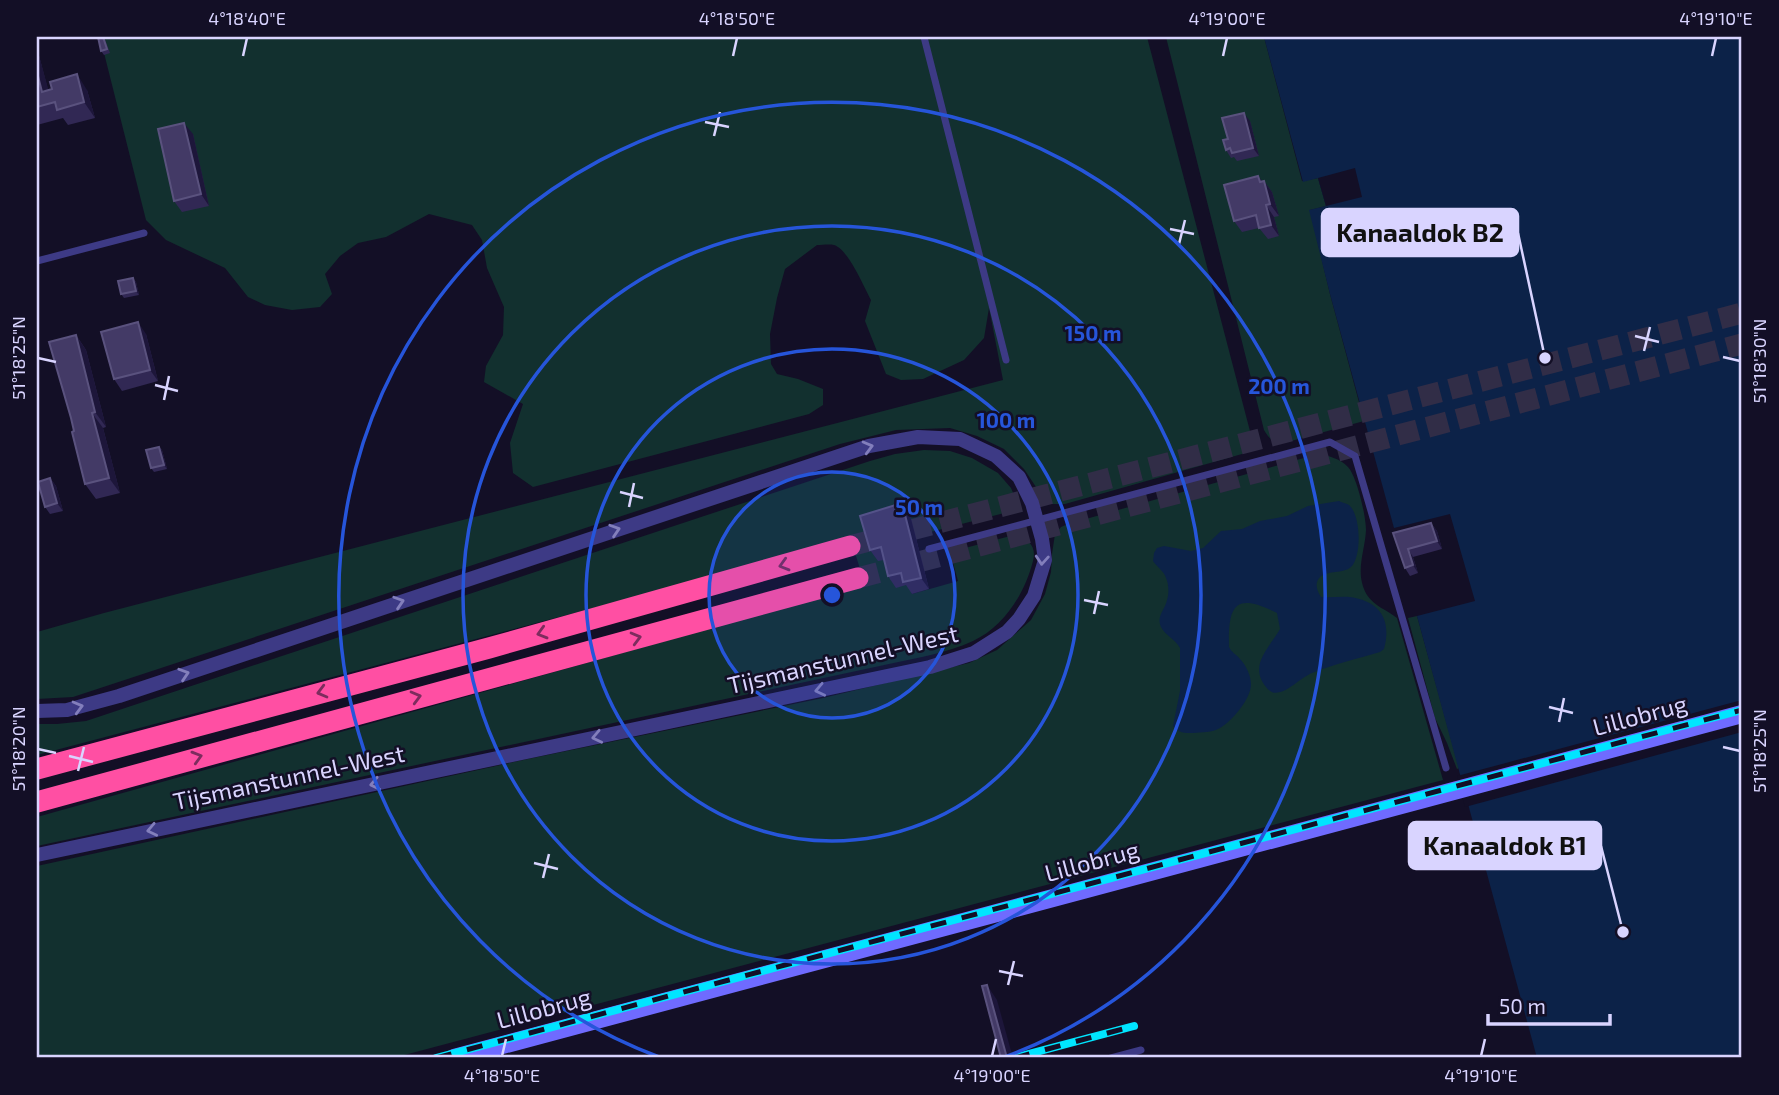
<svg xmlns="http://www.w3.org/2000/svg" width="1779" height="1095" viewBox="0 0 1779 1095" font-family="'Exo 2',sans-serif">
  <rect width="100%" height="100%" fill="#130f26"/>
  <g fill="#12302f">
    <path d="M 100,37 L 1147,37 L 1251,435 L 1252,445 L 1250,450 L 1242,454 L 1065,504 L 1053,504 L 1046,502 L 1024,469 L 1004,449 L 977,436 L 950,428 L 896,430 L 840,444 L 73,697 L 37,699 L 37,632 L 104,613 L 1003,380 L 989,308 L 984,338 L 964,360 L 923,379 L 901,380 L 886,374 L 865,321 L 871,300 C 864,287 848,249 834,245 C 829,244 822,245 817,245 L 785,269 L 777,298 L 770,334 L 771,364 L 777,374 L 798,379 L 823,389 L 823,405 L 809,414 L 533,487 L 513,473 L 510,443 L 523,404 L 484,382 L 486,366 L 503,335 L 504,307 L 487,268 L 482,240 L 472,225 L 429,214 L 386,237 L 358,243 L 340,256 L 325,274 L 332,294 L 320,307 L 292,310 L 265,305 L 248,297 L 225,268 L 166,240 L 146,220 Z"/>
    <path d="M 1166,37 L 1264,37 L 1302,181 L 1318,178 L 1326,206 L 1310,210 L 1330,294 L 1364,421 L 1284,443 C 1274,443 1269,439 1264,430 Z"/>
    <path d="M 924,450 L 950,451 L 972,458 L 998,473 L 1011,488 L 1020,509 L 915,536 L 909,515 L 889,559 L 909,585 L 912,594 L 958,581 L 950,552 L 1014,535 C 1028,538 1037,546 1033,561 C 1025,593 1004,627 973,641 C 947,653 917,658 889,664 L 37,846 L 37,817 L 865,585 L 851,540 L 37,755 L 37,724 L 57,724 L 86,721 L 870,461 L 895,454 Z"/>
    <path d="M 1318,454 C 1328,456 1340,458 1348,467 C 1357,477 1366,516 1366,530 C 1365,552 1354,573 1367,595 C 1374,606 1387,610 1397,618 L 1443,780 L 393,1058 L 37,1058 L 37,866 L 528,759 L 823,698 L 969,663 L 997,650 L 1031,620 L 1045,594 L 1051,572 L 1052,554 L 1055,534 L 1061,527 L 1068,524 Z"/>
    <path d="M 1417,616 L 1459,768 L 1457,769 L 1447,743 L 1435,718 L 1408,618 Z"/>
  </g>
  <g fill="#0c2248">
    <path d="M 1264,37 L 1742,37 L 1742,1058 L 1537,1058 L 1417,616 L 1475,601 L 1450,514 L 1394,528 L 1330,294 L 1309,210 L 1326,206 L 1318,178 L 1303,182 Z"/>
    <path d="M 1339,501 C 1341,502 1347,504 1349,505 C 1361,515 1362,557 1351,567 C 1343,574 1328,570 1320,577 C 1314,583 1317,591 1321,597 C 1331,598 1340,596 1350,597 C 1380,601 1392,620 1384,649 L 1380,652 C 1357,659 1334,664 1312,673 C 1302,677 1288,691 1280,692 C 1274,694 1270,692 1266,687 C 1248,665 1270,647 1280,629 L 1277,613 C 1235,592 1228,605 1229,647 C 1232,653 1236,654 1240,659 C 1246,665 1251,676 1251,684 C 1251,699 1232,721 1220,728 C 1212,733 1202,732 1193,733 C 1185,733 1178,733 1173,726 L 1180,691 L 1180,648 C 1175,639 1165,635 1161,627 C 1156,616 1165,610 1167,600 C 1169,595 1169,584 1166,578 C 1164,571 1157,567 1153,561 L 1154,553 L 1157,548 L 1164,546 L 1191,551 L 1203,548 L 1221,531 L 1242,529 L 1260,521 L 1287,516 L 1308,506 Z"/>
  </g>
  <g fill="#130f26">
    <path d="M 1355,168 L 1362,197 L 1326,206 L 1318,178 Z"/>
    <path d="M 1742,700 L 1742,732 L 1465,807 L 1457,776 Z"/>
  </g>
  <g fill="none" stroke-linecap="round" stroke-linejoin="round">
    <g stroke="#312d47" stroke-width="21" stroke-dasharray="21 10" stroke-linecap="butt">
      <path d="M 850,546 L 1742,313"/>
      <path d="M 858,578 L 1742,344"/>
    </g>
    <g stroke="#3d3a85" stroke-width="7">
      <path d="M 924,37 L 1006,360"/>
      <path d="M 37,261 L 144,233"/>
      <path d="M 929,549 L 1330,442 L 1355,456 L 1446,768"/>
      <path d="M 1111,1058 L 1141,1050"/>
    </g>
    <path stroke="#3d3a85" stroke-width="14" d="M 37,711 L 67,710 L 119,696 L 869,446 L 918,437 L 960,439 L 996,456 L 1019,477 L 1032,503 L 1042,539 L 1045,560 L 1034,596 L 1019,619 L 1007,632 L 974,653 L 930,667 L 887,676 L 37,855"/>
    <path stroke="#6f6bff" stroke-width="18" d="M 454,1058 L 1742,714"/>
    <g stroke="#ff4fa3" stroke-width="21">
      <path d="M 37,769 L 489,648 L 850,546"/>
      <path d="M 37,802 L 858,578"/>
    </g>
    <defs>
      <g id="rail">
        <path d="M 436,1058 L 1742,710"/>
        <path d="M 1014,1058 L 1134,1026"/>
      </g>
    </defs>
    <use href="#rail" stroke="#00e5ff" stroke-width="8"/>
    <use href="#rail" stroke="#130f26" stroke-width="5" stroke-dasharray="16" stroke-linecap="butt"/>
  </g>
  <g fill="#312854">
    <path d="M 98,37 L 104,37 L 110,53 L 104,55 L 101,51 Z"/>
    <path d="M 37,48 L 48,90 L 87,90 L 95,118 L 68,125 L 63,118 L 37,125 Z"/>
    <path d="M 1250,121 L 1259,156 L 1237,161 L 1234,157 L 1231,158 L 1226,150 L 1228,139 Z"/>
    <path d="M 193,134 L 209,206 L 182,212 L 174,201 Z"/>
    <path d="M 1258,176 L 1262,181 L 1264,181 L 1272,192 L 1279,216 L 1274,217 L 1279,236 L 1268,239 L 1259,228 L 1242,232 L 1234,221 Z"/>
    <path d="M 133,278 L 136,282 L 139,295 L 124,298 L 121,294 Z"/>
    <path d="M 146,334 L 158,381 L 122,391 L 114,379 Z"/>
    <path d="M 76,335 L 86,350 L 106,427 L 103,428 L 120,493 L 96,499 L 85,484 L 74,431 Z"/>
    <path d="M 159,447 L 162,450 L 167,469 L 154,472 L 151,468 Z"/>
    <path d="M 50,478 L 56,486 L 63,511 L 50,514 L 45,507 Z"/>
    <path d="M 902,503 L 910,515 L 929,589 L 912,594 L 906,585 L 896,588 L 888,576 L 884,560 L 878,561 L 870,550 Z"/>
    <path d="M 1431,523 L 1437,531 L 1442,549 L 1413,557 L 1418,573 L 1410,576 L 1405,568 L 1393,533 Z"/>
  </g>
  <g fill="#1d163a">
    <path d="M 37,48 L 52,103 L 42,92 L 37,72 Z"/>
    <path d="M 77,74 L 87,90 L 95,118 L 84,102 Z"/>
    <path d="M 1244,113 L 1250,121 L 1259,156 L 1253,148 Z"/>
    <path d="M 184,123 L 193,134 L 209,206 L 201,194 Z"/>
    <path d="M 1258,176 L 1266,186 L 1264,181 L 1272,192 L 1279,216 L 1270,204 Z"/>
    <path d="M 1266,205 L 1274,217 L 1279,236 L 1271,225 Z"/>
    <path d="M 133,278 L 136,282 L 139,295 L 136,291 Z"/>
    <path d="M 138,322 L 146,334 L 158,381 L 150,370 Z"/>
    <path d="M 76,335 L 86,350 L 106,427 L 95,412 Z"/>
    <path d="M 92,413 L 103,428 L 120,493 L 109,478 Z"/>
    <path d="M 159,447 L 162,450 L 167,469 L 164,465 Z"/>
    <path d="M 50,478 L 56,486 L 63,511 L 57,503 Z"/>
    <path d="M 902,503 L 910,515 L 929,589 L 921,578 Z"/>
    <path d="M 1431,523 L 1437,531 L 1442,549 L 1437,541 Z"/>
    <path d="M 1408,549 L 1413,557 L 1418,573 L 1413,565 Z"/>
    <path d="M 987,985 L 997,1000 L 1013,1058 L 1007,1058 Z"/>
  </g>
  <g fill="#433a66" stroke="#5a527e" stroke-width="2">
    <path d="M 98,37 L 103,37 L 107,49 L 101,51 Z"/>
    <path d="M 37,72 L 42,92 L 52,89 L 50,82 L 77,74 L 84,102 L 57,110 L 55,102 L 37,107 Z"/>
    <path d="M 1244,113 L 1253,148 L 1232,153 L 1230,148 L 1226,150 L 1223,140 L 1228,139 L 1222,118 Z"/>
    <path d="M 184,123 L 201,194 L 174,201 L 158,129 Z"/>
    <path d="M 1258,176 L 1260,182 L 1264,181 L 1270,204 L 1266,205 L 1271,225 L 1259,228 L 1256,215 L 1234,221 L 1224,185 Z"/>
    <path d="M 133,278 L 136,291 L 121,294 L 118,281 Z"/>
    <path d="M 138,322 L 150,370 L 114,379 L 101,332 Z"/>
    <path d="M 76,335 L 95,412 L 92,413 L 109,478 L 85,484 L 72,432 L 74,431 L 71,418 L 49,342 Z"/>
    <path d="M 159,447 L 164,465 L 151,468 L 146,450 Z"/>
    <path d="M 50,478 L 57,503 L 45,507 L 38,482 Z"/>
    <path d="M 902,503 L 921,578 L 903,582 L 901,573 L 888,576 L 881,547 L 870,550 L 860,516 Z"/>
    <path d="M 1431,523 L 1437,541 L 1408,549 L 1413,565 L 1405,568 L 1393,533 Z"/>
    <path d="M 987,985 L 1007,1058 L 1001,1058 L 982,986 Z"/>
  </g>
  <defs><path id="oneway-chevron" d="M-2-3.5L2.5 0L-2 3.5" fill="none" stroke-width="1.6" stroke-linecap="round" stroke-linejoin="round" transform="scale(1.75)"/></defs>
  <g stroke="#837fbc">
    <use href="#oneway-chevron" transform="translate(868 447) rotate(-15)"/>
    <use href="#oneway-chevron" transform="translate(615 530) rotate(-18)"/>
    <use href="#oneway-chevron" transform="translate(1042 560) rotate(94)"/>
    <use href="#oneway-chevron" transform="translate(399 602) rotate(-18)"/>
    <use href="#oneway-chevron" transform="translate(184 674) rotate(-18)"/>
    <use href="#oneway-chevron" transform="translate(820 690) rotate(168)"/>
    <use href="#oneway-chevron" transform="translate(78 707) rotate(-15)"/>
    <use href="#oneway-chevron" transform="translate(597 737) rotate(168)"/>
    <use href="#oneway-chevron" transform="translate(375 784) rotate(168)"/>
    <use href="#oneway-chevron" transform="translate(152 830) rotate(168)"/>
  </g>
  <g stroke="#7d2c5e">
    <use href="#oneway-chevron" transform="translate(784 565) rotate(164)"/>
    <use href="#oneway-chevron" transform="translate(542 633) rotate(164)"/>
    <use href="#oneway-chevron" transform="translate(636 638) rotate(-15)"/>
    <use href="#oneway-chevron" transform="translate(322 692) rotate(165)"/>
    <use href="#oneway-chevron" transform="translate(416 697) rotate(-15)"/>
    <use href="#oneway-chevron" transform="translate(197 757) rotate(-16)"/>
  </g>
  <path fill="none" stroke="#d9d4ff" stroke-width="2.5" d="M 243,56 L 247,38M 733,56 L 737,38M 1223,56 L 1227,38M 1712,56 L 1716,38M 705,122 L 729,127M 714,136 L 720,112M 1170,229 L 1194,234M 1179,244 L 1185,220M 1635,336 L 1659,342M 1644,351 L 1650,327M 1723,357 L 1740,361M 38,358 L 56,362M 155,385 L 178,391M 164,400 L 169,376M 620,492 L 643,498M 629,507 L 634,483M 1084,600 L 1108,605M 1094,614 L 1099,591M 1549,707 L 1573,713M 1559,722 L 1564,698M 1723,747 L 1740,751M 38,749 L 56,753M 69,756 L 93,762M 78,771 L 84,747M 534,863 L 558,869M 543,878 L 549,854M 999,971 L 1023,976M 1008,985 L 1014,961M 502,1056 L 506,1039M 992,1056 L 996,1039M 1481,1056 L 1485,1039"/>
  <circle cx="832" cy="595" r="123" fill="#2655da" fill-opacity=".12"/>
  <g fill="none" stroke="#2655da" stroke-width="3.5">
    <circle cx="832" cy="595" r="123"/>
    <circle cx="832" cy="595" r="246"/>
    <circle cx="832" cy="595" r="369"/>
    <path d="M659 1057A493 493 0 1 1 1005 1057"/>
  </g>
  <g text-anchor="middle" stroke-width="5" stroke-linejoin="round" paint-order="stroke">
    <g font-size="24" fill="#d9d4ff" stroke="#130f26">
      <text transform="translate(843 660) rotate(-13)" y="8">Tijsmanstunnel-West</text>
      <text transform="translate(1640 716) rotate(-15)" y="8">Lillobrug</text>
      <text transform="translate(289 778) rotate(-12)" y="8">Tijsmanstunnel-West</text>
      <text transform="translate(1092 862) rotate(-15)" y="8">Lillobrug</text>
      <text transform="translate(544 1009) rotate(-15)" y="8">Lillobrug</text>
    </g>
  </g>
  <circle cx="832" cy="595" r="10" fill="#2655da" stroke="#130f26" stroke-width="3.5"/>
  <g font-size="21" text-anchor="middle" font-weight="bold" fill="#2655da" stroke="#130f26" stroke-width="5" stroke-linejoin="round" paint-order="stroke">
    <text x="1093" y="341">150 m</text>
    <text x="1279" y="394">200 m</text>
    <text x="1006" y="428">100 m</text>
    <text x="919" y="515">50 m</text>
  </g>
  <path fill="none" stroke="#d9d4ff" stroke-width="2.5" d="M1545 358L1518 233M1623 932L1601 846"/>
  <g fill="#d9d4ff" stroke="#130f26" stroke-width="2.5">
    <circle cx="1545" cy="358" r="7"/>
    <circle cx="1623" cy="932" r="7"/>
  </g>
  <g fill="#d9d4ff" stroke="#d9d4ff" stroke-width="2.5">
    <rect x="1322" y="209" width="196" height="47" rx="7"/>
    <rect x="1409" y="822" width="192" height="47" rx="7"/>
  </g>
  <g font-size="26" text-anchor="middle" font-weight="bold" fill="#111">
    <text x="1420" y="242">Kanaaldok B2</text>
    <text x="1505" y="855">Kanaaldok B1</text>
  </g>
  <rect width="1779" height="1095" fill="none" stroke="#130f26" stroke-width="77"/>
  <path d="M1488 1014v10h122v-10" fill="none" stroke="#d9d4ff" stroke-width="3.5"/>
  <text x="1499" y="1014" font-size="21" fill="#d9d4ff" stroke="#130f26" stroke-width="5" paint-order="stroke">50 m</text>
  <rect x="38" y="38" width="1702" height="1018" fill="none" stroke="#d9d4ff" stroke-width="2.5"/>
  <g font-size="18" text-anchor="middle" fill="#d9d4ff">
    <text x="247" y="25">4°18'40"E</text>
    <text x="737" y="25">4°18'50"E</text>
    <text x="1227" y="25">4°19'00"E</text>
    <text x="1716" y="25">4°19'10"E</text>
    <text transform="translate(19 358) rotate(-90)" y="6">51°18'25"N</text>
    <text transform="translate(1760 361) rotate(-90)" y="6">51°18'30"N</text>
    <text transform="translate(19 749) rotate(-90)" y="6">51°18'20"N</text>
    <text transform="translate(1760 751) rotate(-90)" y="6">51°18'25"N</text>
    <text x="502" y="1082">4°18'50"E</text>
    <text x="992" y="1082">4°19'00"E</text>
    <text x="1481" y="1082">4°19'10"E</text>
  </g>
</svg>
